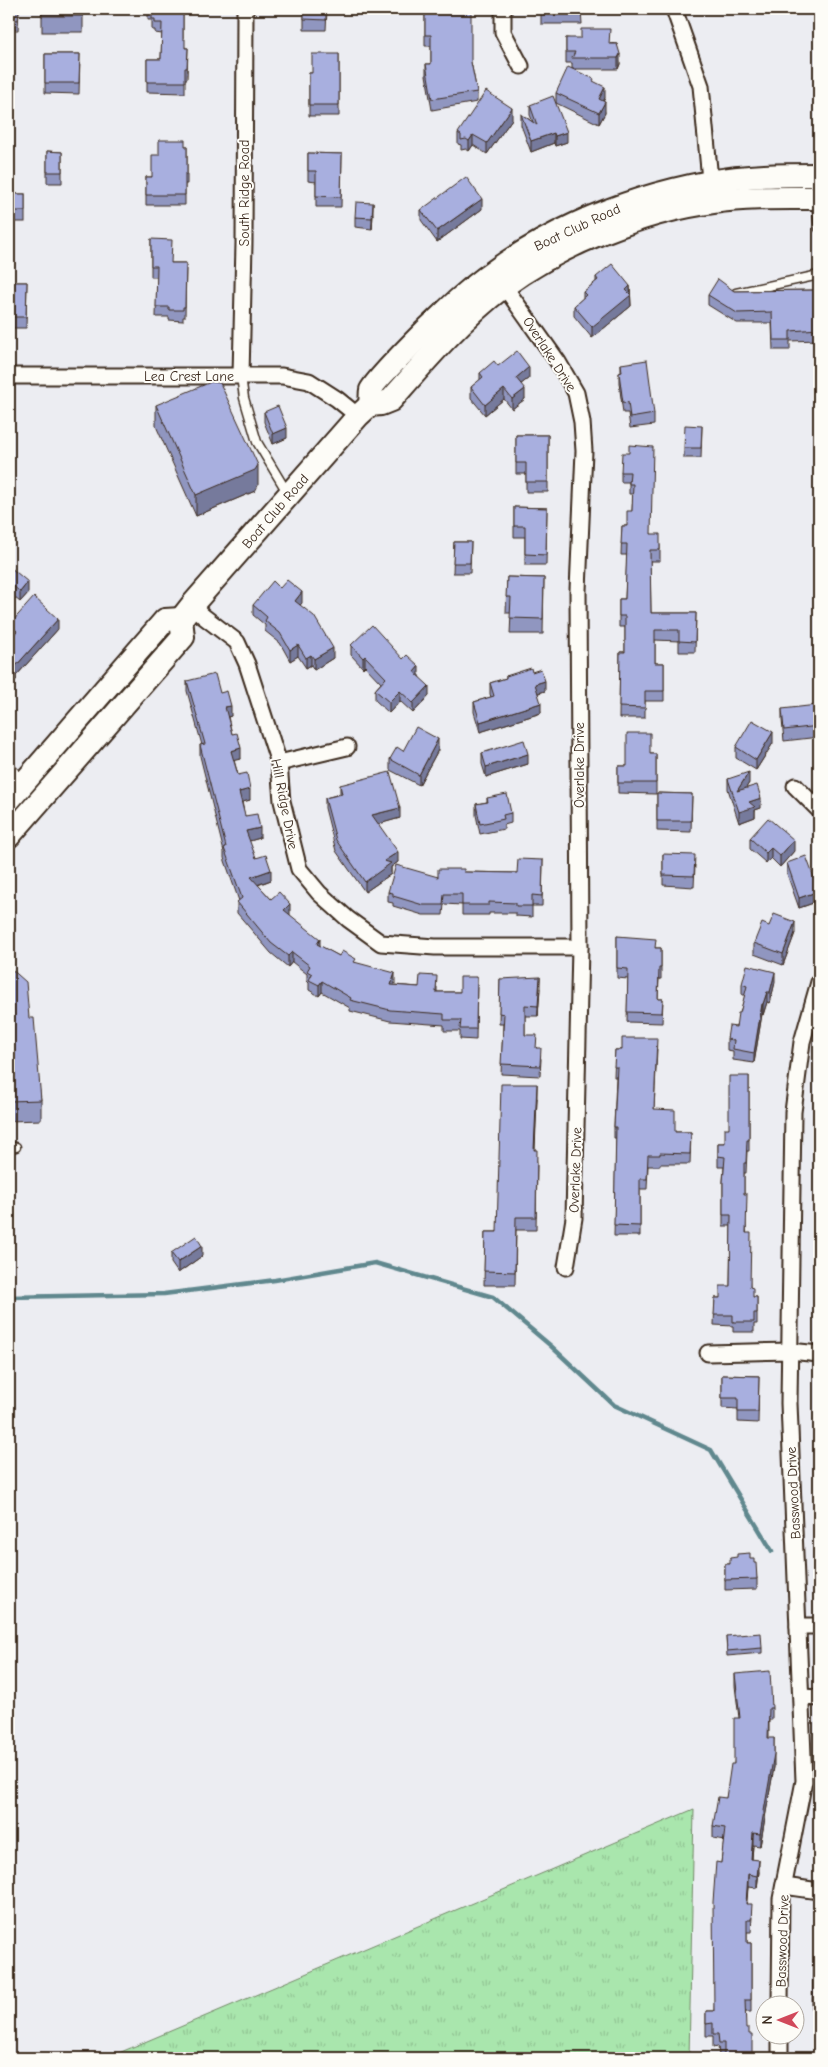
<svg xmlns="http://www.w3.org/2000/svg" width="828" height="2067" viewBox="0 0 828 2067" font-family="'Comic Neue',sans-serif">
  <defs>
    <pattern id="grass-tufts" width="24" height="20" patternUnits="userSpaceOnUse" patternTransform="scale(1.25)"><rect width="24" height="20" fill="#a9e6ad"/><path d="M3 7l-1-3M5 7V3M7 7l1-3M15 17l-1-3M17 17v-4M19 17l1-3" fill="none" stroke="#92c594"/></pattern>
  </defs>
  <rect width="100%" height="100%" fill="#ecedf2"/>
  <filter id="ink" filterUnits="userSpaceOnUse"><feTurbulence type="fractalNoise" baseFrequency=".02" numOctaves="2"/><feDisplacementMap in="SourceGraphic" scale="10" xChannelSelector="R" yChannelSelector="G"/><feConvolveMatrix kernelMatrix="1 2 1 2 8 2 1 2 1" color-interpolation-filters="sRGB"/></filter>
  <g filter="url(#ink)">
    <path fill="url(#grass-tufts)" stroke="#728866" d="M 694,1809 L 689,2058 L 107,2058 Z"/>
    <g fill="none" stroke-linecap="round" stroke-linejoin="round">
      <path stroke="#61888e" stroke-width="4.5" d="M 9,1297 L 164,1294 L 275,1280 L 375,1263 L 493,1297 L 551,1346 L 614,1405 L 711,1450 L 772,1551"/>
      <defs>
        <g id="lane">
          <path d="M 816,200 L 819,228"/>
          <path d="M 736,293 L 819,275"/>
          <path d="M 241,376 L 244,398 L 257,442 L 287,492"/>
          <path d="M 9,767 L 23,780"/>
          <path d="M 9,1148 L 16,1147"/>
        </g>
        <g id="street">
          <path d="M 503,9 L 503,32 L 521,66"/>
          <path d="M 674,9 L 701,86 L 711,190"/>
          <path d="M 504,286 L 558,362 L 576,393 L 582,422 L 584,451 L 578,590 L 580,947 L 574,1218 L 566,1267"/>
          <path d="M 9,376 L 282,376 L 309,381 L 337,399 L 358,416"/>
          <path d="M 241,376 L 244,243 L 245,9"/>
          <path d="M 192,605 L 203,616 L 237,642 L 247,664 L 279,763 L 282,801 L 299,869 L 319,893 L 348,919 L 381,943 L 435,947 L 580,947"/>
          <path d="M 279,763 L 347,747"/>
          <path d="M 795,786 L 819,810"/>
          <path d="M 708,1353 L 790,1351 L 819,1354"/>
          <path d="M 798,1626 L 819,1626"/>
          <path d="M 802,1697 L 819,1698"/>
          <path d="M 784,1886 L 819,1891"/>
          <path d="M 780,2004 L 781,1899 L 804,1781 L 789,1403 L 793,1112 L 802,1042 L 819,982"/>
          <path d="M 780,2058 L 780,2034"/>
        </g>
        <g id="secondary">
          <path d="M 370,405 C 371,400 370,394 371,390 C 373,383 417,339 425,331 C 436,321 447,310 458,300 C 528,238 618,199 710,182 C 746,175 783,175 819,175"/>
          <path d="M 9,800 L 165,620 L 181,619"/>
          <path d="M 9,836 L 183,637 L 181,619 L 192,605 L 358,416 L 370,405 L 381,404 L 391,400 C 426,360 461,319 503,287 C 559,245 644,211 713,202 C 748,197 784,198 819,198"/>
        </g>
      </defs>
      <use href="#lane" stroke="#3b2a1e" stroke-width="11"/>
      <use href="#street" stroke="#3b2a1e" stroke-width="19"/>
      <use href="#secondary" stroke="#3b2a1e" stroke-width="26"/>
      <use href="#lane" stroke="#fdfcf7" stroke-width="8"/>
      <use href="#street" stroke="#fdfcf7" stroke-width="15"/>
      <use href="#secondary" stroke="#fdfcf7" stroke-width="22"/>
    </g>
    <g fill="#9096c0" stroke="#3b2a1e">
      <path d="M 9,9 L 19,9 L 18,30 L 9,30 Z"/>
      <rect x="42" y="9" width="41" height="23"/>
      <path d="M 148,9 L 183,9 L 183,39 L 185,48 L 188,48 L 187,79 L 185,79 L 185,93 L 147,92 L 147,59 L 161,59 L 162,34 L 155,33 L 155,30 L 152,30 L 152,20 L 148,20 Z"/>
      <path d="M 304,9 L 327,9 L 326,30 L 304,30 Z"/>
      <path d="M 425,9 L 471,62 L 477,92 L 477,102 L 432,110 L 426,75 L 426,64 L 431,64 L 431,46 L 425,46 Z"/>
      <path d="M 533,9 L 581,9 L 582,24 L 541,24 L 541,12 L 533,12 Z"/>
      <path d="M 566,38 L 617,44 L 620,64 L 618,69 L 572,69 L 572,63 L 566,63 Z"/>
      <path d="M 45,54 L 80,54 L 79,94 L 45,93 Z"/>
      <path d="M 339,54 L 339,116 L 309,116 L 309,73 L 312,73 Z"/>
      <path d="M 594,82 L 605,98 L 603,101 L 605,113 L 599,124 L 556,103 L 556,93 Z"/>
      <path d="M 530,105 L 567,142 L 555,146 L 554,143 L 531,152 L 521,125 L 521,114 L 533,122 L 530,115 Z"/>
      <path d="M 512,119 L 487,154 L 473,145 L 469,151 L 466,149 L 461,150 L 461,145 L 458,144 L 458,133 Z"/>
      <path d="M 185,146 L 187,146 L 187,184 L 185,184 L 185,205 L 146,205 L 146,177 L 152,177 L 159,155 Z"/>
      <path d="M 47,151 L 62,152 L 62,183 L 47,183 Z"/>
      <path d="M 308,153 L 342,154 L 341,207 L 316,207 L 316,182 L 308,181 Z"/>
      <rect x="9" y="194" width="16" height="28"/>
      <path d="M 482,209 L 437,242 L 421,220 L 421,210 Z"/>
      <path d="M 373,214 L 372,229 L 355,227 L 355,217 Z"/>
      <path d="M 151,239 L 171,263 L 186,263 L 185,317 L 183,317 L 183,321 L 169,320 L 169,317 L 156,317 L 157,277 L 151,277 Z"/>
      <path d="M 596,277 L 630,286 L 631,306 L 592,338 L 574,316 L 574,306 L 583,298 L 583,292 L 596,282 Z"/>
      <path d="M 9,282 L 27,282 L 26,328 L 9,328 Z"/>
      <path d="M 819,290 L 819,340 L 790,341 L 790,350 L 773,350 L 772,323 L 737,323 L 708,305 L 708,295 L 734,291 Z"/>
      <path d="M 621,364 L 654,414 L 654,425 L 630,428 L 628,413 L 623,413 L 619,383 L 619,373 L 621,373 Z"/>
      <path d="M 498,366 L 529,378 L 521,384 L 525,399 L 512,409 L 504,399 L 485,415 L 471,398 L 471,387 L 480,380 L 480,373 Z"/>
      <path d="M 156,405 L 258,485 L 255,491 L 196,516 L 156,426 Z"/>
      <path d="M 264,412 L 287,438 L 273,444 L 264,422 Z"/>
      <path d="M 702,426 L 701,458 L 684,458 L 684,448 Z"/>
      <path d="M 516,435 L 548,435 L 548,492 L 526,492 L 526,474 L 516,474 Z"/>
      <path d="M 629,453 L 651,534 L 660,545 L 660,561 L 650,561 L 651,613 L 696,613 L 695,652 L 679,652 L 679,641 L 655,640 L 655,663 L 664,663 L 664,701 L 645,701 L 645,718 L 619,718 L 620,652 L 625,652 L 625,627 L 619,627 L 619,599 L 625,599 L 627,555 L 621,555 L 622,526 L 627,526 L 632,511 L 633,494 L 629,494 L 629,482 L 621,482 L 621,472 Z"/>
      <path d="M 514,507 L 547,508 L 546,565 L 525,565 L 525,537 L 514,537 Z"/>
      <path d="M 454,542 L 471,542 L 470,573 L 453,573 Z"/>
      <path d="M 9,568 L 28,593 L 20,602 L 9,593 Z"/>
      <path d="M 507,577 L 544,578 L 543,634 L 510,634 L 511,613 L 506,613 Z"/>
      <path d="M 280,588 L 302,603 L 300,605 L 333,658 L 314,670 L 311,665 L 306,668 L 298,656 L 290,661 L 280,643 L 265,631 L 265,625 L 253,615 L 253,605 Z"/>
      <path d="M 10,624 L 58,629 L 16,676 L 16,680 L 12,636 L 10,635 Z"/>
      <path d="M 351,645 L 419,676 L 429,696 L 413,713 L 400,701 L 389,713 L 375,700 L 375,690 L 381,683 L 365,666 L 363,668 L 351,655 Z"/>
      <path d="M 532,672 L 545,691 L 538,693 L 541,713 L 480,732 L 474,712 L 474,702 L 491,697 L 490,694 L 490,683 L 506,678 L 506,676 Z"/>
      <path d="M 187,681 L 220,693 L 231,716 L 228,717 L 232,734 L 241,759 L 234,760 L 238,775 L 250,800 L 242,802 L 245,816 L 260,838 L 249,841 L 256,858 L 271,880 L 258,885 L 271,899 L 290,915 L 320,946 L 339,956 L 356,963 L 395,983 L 394,985 L 419,987 L 437,987 L 437,992 L 460,992 L 477,977 L 476,1040 L 460,1039 L 460,1031 L 444,1031 L 444,1025 L 390,1021 L 350,1011 L 350,1008 L 322,992 L 319,996 L 309,990 L 309,983 L 307,981 L 307,974 L 292,962 L 288,967 L 271,953 L 237,913 L 237,902 L 239,901 L 224,858 L 224,852 L 200,756 L 200,745 L 202,745 L 187,691 Z"/>
      <path d="M 782,709 L 819,726 L 819,737 L 784,741 L 782,720 Z"/>
      <path d="M 773,743 L 756,770 L 736,758 L 736,747 Z"/>
      <path d="M 438,750 L 419,785 L 390,770 L 390,759 L 403,751 Z"/>
      <path d="M 482,753 L 528,764 L 486,777 L 482,764 Z"/>
      <path d="M 650,754 L 656,754 L 656,794 L 618,793 L 618,766 L 627,766 Z"/>
      <path d="M 728,779 L 749,783 L 745,789 L 761,808 L 755,810 L 755,817 L 739,823 L 728,789 Z"/>
      <path d="M 340,785 L 400,818 L 378,824 L 398,862 L 391,867 L 391,874 L 365,892 L 336,851 L 325,808 L 325,798 L 340,794 Z"/>
      <path d="M 657,793 L 692,794 L 691,832 L 657,831 Z"/>
      <path d="M 487,798 L 511,813 L 511,823 L 504,825 L 504,829 L 480,834 L 476,815 L 476,804 L 487,802 Z"/>
      <path d="M 750,838 L 794,851 L 780,867 L 771,858 L 766,863 L 750,849 Z"/>
      <path d="M 663,854 L 695,865 L 694,887 L 663,885 Z"/>
      <path d="M 543,860 L 542,906 L 532,906 L 532,917 L 516,916 L 516,913 L 489,913 L 489,915 L 462,915 L 462,905 L 444,904 L 443,915 L 423,915 L 393,906 L 393,903 L 388,902 L 388,892 L 438,877 L 464,872 L 517,873 Z"/>
      <path d="M 787,863 L 819,901 L 799,908 L 787,874 Z"/>
      <path d="M 769,926 L 795,933 L 783,965 L 754,954 L 754,943 Z"/>
      <path d="M 617,936 L 656,948 L 661,948 L 661,979 L 659,979 L 658,999 L 663,999 L 662,1023 L 627,1022 L 628,979 L 617,978 Z"/>
      <path d="M 9,967 L 29,1018 L 41,1100 L 41,1120 L 9,1121 Z"/>
      <path d="M 500,979 L 540,988 L 538,1016 L 525,1016 L 525,1035 L 537,1048 L 541,1059 L 540,1076 L 501,1074 L 503,1024 L 499,1024 Z"/>
      <path d="M 775,982 L 770,1003 L 767,1002 L 763,1015 L 762,1014 L 754,1063 L 733,1060 L 733,1051 L 727,1050 L 727,1039 L 736,1027 L 740,1013 L 745,995 L 742,995 L 742,984 Z"/>
      <path d="M 657,1049 L 654,1109 L 675,1132 L 691,1132 L 690,1164 L 660,1164 L 660,1166 L 648,1166 L 647,1189 L 640,1189 L 640,1236 L 614,1236 L 616,1138 L 614,1138 L 614,1127 L 616,1077 L 614,1077 L 615,1050 Z"/>
      <path d="M 749,1076 L 749,1151 L 747,1151 L 746,1173 L 744,1173 L 744,1194 L 750,1287 L 753,1297 L 757,1297 L 757,1324 L 754,1324 L 754,1332 L 733,1332 L 733,1326 L 714,1325 L 715,1298 L 720,1298 L 730,1286 L 731,1226 L 723,1226 L 723,1182 L 724,1167 L 718,1167 L 718,1143 L 725,1143 L 729,1128 Z"/>
      <path d="M 537,1098 L 535,1150 L 537,1163 L 536,1230 L 516,1230 L 515,1285 L 484,1285 L 485,1232 L 497,1232 Z"/>
      <path d="M 171,1253 L 202,1256 L 178,1273 L 171,1263 Z"/>
      <path d="M 722,1375 L 759,1376 L 758,1423 L 738,1422 L 738,1409 L 722,1408 Z"/>
      <path d="M 750,1559 L 754,1563 L 757,1579 L 757,1589 L 725,1590 L 725,1564 L 730,1564 Z"/>
      <path d="M 726,1636 L 762,1648 L 762,1653 L 727,1656 Z"/>
      <path d="M 735,1674 L 772,1708 L 772,1720 L 769,1720 L 769,1738 L 774,1767 L 760,1846 L 753,1845 L 752,1859 L 759,1872 L 757,1888 L 748,1887 L 746,1904 L 752,1917 L 751,1932 L 747,1932 L 747,1943 L 751,1943 L 751,2012 L 746,2012 L 724,2055 L 719,2056 L 718,2046 L 713,2047 L 713,2036 L 706,2036 L 706,2011 L 714,2011 L 721,1863 L 724,1840 L 713,1838 L 713,1826 L 726,1798 L 734,1764 L 739,1718 L 735,1686 Z"/>
      <path d="M 819,1906 L 819,1931 L 815,1931 L 815,1921 Z"/>
      <path d="M 819,1945 L 819,2023 L 812,2022 L 813,1965 L 816,1965 L 819,1952 Z"/>
    </g>
    <g fill="#767a9c" stroke="#3b2a1e">
      <path d="M 620,54 L 620,64 L 618,69 L 618,58 Z"/>
      <path d="M 605,87 L 605,98 L 599,110 L 599,99 Z"/>
      <path d="M 605,102 L 605,113 L 599,124 L 599,113 Z"/>
      <path d="M 512,108 L 512,119 L 487,154 L 487,143 Z"/>
      <path d="M 567,132 L 567,142 L 555,146 L 555,136 Z"/>
      <path d="M 554,133 L 554,143 L 531,152 L 531,141 Z"/>
      <path d="M 473,135 L 473,145 L 469,151 L 469,141 Z"/>
      <path d="M 482,199 L 482,209 L 437,242 L 437,231 Z"/>
      <path d="M 373,203 L 373,214 L 372,229 L 372,218 Z"/>
      <path d="M 630,286 L 631,306 L 592,338 L 592,327 L 626,290 Z"/>
      <path d="M 529,367 L 529,378 L 516,388 L 516,378 Z"/>
      <path d="M 504,389 L 504,399 L 485,415 L 485,405 Z"/>
      <path d="M 525,389 L 525,399 L 512,409 L 512,399 Z"/>
      <path d="M 287,428 L 287,438 L 273,444 L 273,434 Z"/>
      <path d="M 258,465 L 258,485 L 255,491 L 196,516 L 196,495 Z"/>
      <path d="M 28,582 L 28,593 L 20,602 L 20,592 Z"/>
      <path d="M 302,592 L 302,603 L 295,611 L 295,601 Z"/>
      <path d="M 58,619 L 58,629 L 16,676 L 16,680 L 9,689 L 9,679 L 14,668 Z"/>
      <path d="M 298,645 L 298,656 L 290,661 L 290,650 Z"/>
      <path d="M 333,648 L 333,658 L 314,670 L 314,659 Z"/>
      <path d="M 311,655 L 311,665 L 306,668 L 306,658 Z"/>
      <path d="M 365,656 L 365,666 L 363,668 L 363,658 Z"/>
      <path d="M 419,666 L 419,677 L 414,672 Z"/>
      <path d="M 545,681 L 545,691 L 535,694 L 535,684 Z"/>
      <path d="M 429,686 L 429,696 L 413,713 L 413,703 Z"/>
      <path d="M 400,691 L 400,701 L 389,713 L 389,702 Z"/>
      <path d="M 541,703 L 541,713 L 480,732 L 480,722 Z"/>
      <path d="M 231,706 L 231,716 L 225,718 L 225,707 Z"/>
      <path d="M 773,732 L 773,743 L 756,770 L 756,760 Z"/>
      <path d="M 438,739 L 438,750 L 419,785 L 419,775 Z"/>
      <path d="M 241,748 L 241,759 L 231,761 L 231,751 Z"/>
      <path d="M 528,754 L 528,764 L 486,777 L 486,767 Z"/>
      <path d="M 749,772 L 749,783 L 737,802 L 737,791 Z"/>
      <path d="M 250,789 L 250,800 L 239,803 L 239,792 Z"/>
      <path d="M 761,798 L 761,808 L 755,810 L 755,817 L 739,823 L 739,812 L 749,802 Z"/>
      <path d="M 400,808 L 400,818 L 372,826 L 372,815 Z"/>
      <path d="M 260,828 L 260,838 L 246,842 L 246,831 Z"/>
      <path d="M 794,840 L 794,851 L 780,867 L 780,856 Z"/>
      <path d="M 771,848 L 771,858 L 766,863 L 766,853 Z"/>
      <path d="M 398,852 L 398,862 L 391,867 L 391,874 L 365,892 L 365,882 L 384,861 Z"/>
      <path d="M 271,870 L 271,880 L 251,887 L 251,877 Z"/>
      <path d="M 819,891 L 819,901 L 799,908 L 799,898 Z"/>
      <path d="M 290,904 L 290,915 L 284,921 L 284,910 Z"/>
      <path d="M 795,922 L 795,933 L 783,965 L 783,954 Z"/>
      <path d="M 320,939 L 320,950 L 317,944 Z"/>
      <path d="M 292,952 L 292,962 L 288,967 L 288,956 Z"/>
      <path d="M 775,972 L 775,982 L 770,1003 L 770,992 Z"/>
      <path d="M 395,973 L 395,983 L 391,995 L 391,985 Z"/>
      <path d="M 540,977 L 540,988 L 538,1016 L 538,1006 Z"/>
      <path d="M 322,981 L 322,992 L 319,996 L 319,985 Z"/>
      <path d="M 767,992 L 767,1002 L 763,1015 L 763,1004 Z"/>
      <path d="M 762,1004 L 762,1014 L 754,1063 L 754,1053 Z"/>
      <path d="M 537,1084 L 537,1098 L 534,1163 L 534,1150 Z"/>
      <path d="M 202,1246 L 202,1256 L 178,1273 L 178,1262 Z"/>
      <path d="M 774,1738 L 774,1767 L 760,1846 L 760,1834 Z"/>
      <path d="M 753,1833 L 753,1845 L 751,1872 L 751,1859 Z"/>
      <path d="M 759,1860 L 759,1872 L 757,1888 L 757,1876 Z"/>
      <path d="M 748,1874 L 748,1887 L 746,1916 L 746,1904 Z"/>
    </g>
    <g fill="#a8afdf" stroke="#3b2a1e">
      <path d="M 9,9 L 19,9 L 18,20 L 9,19 Z"/>
      <rect x="42" y="9" width="41" height="7"/>
      <path d="M 148,9 L 183,9 L 183,39 L 185,39 L 185,48 L 188,48 L 187,68 L 185,68 L 185,82 L 147,82 L 147,59 L 161,59 L 162,23 L 155,23 L 155,19 L 152,19 L 152,9 Z"/>
      <path d="M 304,9 L 326,9 L 326,20 L 304,19 Z"/>
      <path d="M 425,9 L 471,9 L 471,62 L 477,92 L 432,99 L 426,64 L 431,64 L 431,35 L 425,35 Z"/>
      <path d="M 541,9 L 581,9 L 582,14 L 541,14 Z"/>
      <path d="M 581,29 L 610,29 L 609,44 L 617,44 L 620,54 L 618,58 L 572,58 L 575,52 L 566,52 L 566,38 L 581,38 Z"/>
      <path d="M 45,54 L 80,54 L 79,83 L 45,83 Z"/>
      <path d="M 312,54 L 339,54 L 339,105 L 309,105 L 309,73 L 312,73 Z"/>
      <path d="M 568,67 L 594,79 L 593,81 L 605,87 L 599,99 L 605,102 L 599,113 L 556,93 Z"/>
      <path d="M 486,91 L 512,108 L 487,143 L 473,135 L 469,141 L 466,139 L 461,140 L 461,135 L 458,133 Z"/>
      <path d="M 553,96 L 567,132 L 555,136 L 554,133 L 531,141 L 521,114 L 537,125 L 530,105 Z"/>
      <path d="M 159,140 L 185,140 L 185,146 L 187,146 L 187,174 L 185,174 L 185,195 L 146,195 L 146,177 L 152,177 L 152,155 L 159,155 Z"/>
      <path d="M 47,151 L 62,152 L 62,172 L 47,172 Z"/>
      <path d="M 308,153 L 342,154 L 341,197 L 316,196 L 316,171 L 308,171 Z"/>
      <path d="M 466,177 L 482,199 L 437,231 L 421,210 Z"/>
      <rect x="9" y="194" width="16" height="17"/>
      <path d="M 356,202 L 373,203 L 372,218 L 355,217 Z"/>
      <path d="M 151,239 L 172,240 L 171,263 L 186,263 L 185,307 L 183,307 L 183,310 L 169,310 L 169,307 L 156,307 L 157,266 L 151,266 Z"/>
      <path d="M 612,264 L 630,286 L 626,290 L 631,295 L 592,327 L 574,306 L 586,295 L 583,292 L 598,280 L 596,277 Z"/>
      <path d="M 718,279 L 734,291 L 819,290 L 819,329 L 790,331 L 790,340 L 773,340 L 772,312 L 737,313 L 708,295 Z"/>
      <path d="M 9,282 L 27,282 L 26,317 L 9,317 Z"/>
      <path d="M 517,351 L 529,367 L 516,378 L 525,389 L 512,399 L 504,389 L 485,405 L 471,387 L 483,377 L 480,373 L 494,361 L 498,366 Z"/>
      <path d="M 647,360 L 654,414 L 630,418 L 628,402 L 623,403 L 619,373 L 622,372 L 621,364 Z"/>
      <path d="M 211,382 L 220,383 L 258,465 L 255,470 L 196,495 L 156,405 Z"/>
      <path d="M 278,406 L 287,428 L 273,434 L 264,412 Z"/>
      <path d="M 685,425 L 702,426 L 701,448 L 684,448 Z"/>
      <path d="M 516,435 L 548,435 L 548,482 L 526,482 L 526,463 L 516,463 Z"/>
      <path d="M 629,445 L 653,447 L 651,534 L 660,534 L 660,550 L 650,550 L 651,613 L 696,613 L 695,642 L 679,641 L 679,630 L 655,630 L 655,663 L 664,663 L 664,691 L 645,691 L 645,708 L 619,707 L 620,652 L 625,652 L 625,616 L 619,616 L 619,599 L 625,599 L 627,544 L 621,544 L 622,526 L 627,526 L 627,511 L 632,511 L 633,484 L 629,484 L 630,472 L 621,472 L 622,453 L 629,453 Z"/>
      <path d="M 514,507 L 547,508 L 546,555 L 525,554 L 525,526 L 514,526 Z"/>
      <path d="M 454,542 L 471,542 L 470,563 L 453,563 Z"/>
      <path d="M 10,567 L 28,582 L 20,592 L 9,582 L 9,568 Z"/>
      <path d="M 507,577 L 544,578 L 543,619 L 510,618 L 511,597 L 506,597 Z"/>
      <path d="M 287,580 L 302,592 L 295,601 L 314,616 L 333,648 L 314,659 L 311,655 L 306,658 L 298,645 L 290,650 L 280,633 L 265,621 L 267,617 L 253,605 L 273,581 L 280,588 Z"/>
      <path d="M 34,597 L 58,619 L 14,668 L 16,670 L 9,679 L 9,640 L 17,631 L 10,624 Z"/>
      <path d="M 372,625 L 403,659 L 407,655 L 419,666 L 414,672 L 429,686 L 413,703 L 400,691 L 389,702 L 375,690 L 386,678 L 365,656 L 363,658 L 351,645 Z"/>
      <path d="M 531,668 L 532,672 L 541,669 L 545,681 L 535,684 L 541,703 L 480,722 L 474,702 L 494,696 L 490,683 L 506,678 L 506,676 Z"/>
      <path d="M 215,674 L 220,693 L 227,691 L 231,706 L 225,707 L 232,734 L 237,733 L 241,748 L 231,751 L 238,775 L 247,773 L 250,789 L 239,792 L 245,816 L 257,814 L 260,828 L 246,831 L 256,858 L 266,855 L 271,870 L 251,877 L 271,899 L 279,892 L 290,904 L 284,910 L 320,939 L 317,944 L 339,956 L 342,951 L 356,959 L 354,962 L 395,973 L 391,985 L 419,987 L 420,975 L 437,976 L 436,992 L 460,992 L 460,977 L 477,977 L 476,1029 L 460,1029 L 461,1020 L 444,1020 L 444,1014 L 390,1010 L 350,1000 L 351,998 L 322,981 L 319,985 L 309,980 L 312,974 L 307,971 L 310,966 L 292,952 L 288,956 L 271,943 L 237,902 L 242,898 L 224,848 L 226,847 L 200,745 L 205,744 L 187,681 Z"/>
      <path d="M 817,705 L 819,726 L 784,730 L 782,709 Z"/>
      <path d="M 752,720 L 773,732 L 756,760 L 736,747 Z"/>
      <path d="M 416,727 L 438,739 L 419,775 L 390,759 L 397,747 L 403,751 Z"/>
      <path d="M 627,733 L 650,733 L 650,754 L 656,754 L 656,783 L 618,783 L 618,766 L 627,766 Z"/>
      <path d="M 524,740 L 528,754 L 486,767 L 482,753 Z"/>
      <path d="M 390,772 L 400,808 L 372,815 L 398,852 L 384,861 L 391,863 L 365,882 L 336,840 L 325,798 L 342,794 L 340,785 Z"/>
      <path d="M 749,772 L 737,791 L 757,785 L 761,798 L 749,802 L 755,807 L 739,812 L 728,779 Z"/>
      <path d="M 657,793 L 692,794 L 691,821 L 657,821 Z"/>
      <path d="M 507,794 L 511,813 L 503,815 L 504,819 L 480,824 L 476,804 L 488,802 L 487,798 Z"/>
      <path d="M 768,818 L 794,840 L 780,856 L 771,848 L 766,853 L 750,838 Z"/>
      <path d="M 663,854 L 695,855 L 694,876 L 663,875 Z"/>
      <path d="M 806,856 L 819,891 L 799,898 L 787,863 Z"/>
      <path d="M 518,859 L 543,860 L 542,896 L 532,895 L 532,906 L 516,906 L 516,903 L 489,902 L 489,905 L 462,905 L 462,894 L 444,894 L 443,905 L 423,905 L 393,896 L 393,893 L 388,892 L 396,865 L 438,877 L 438,869 L 464,869 L 464,872 L 517,873 Z"/>
      <path d="M 774,914 L 795,922 L 783,954 L 754,943 L 762,923 L 769,926 Z"/>
      <path d="M 617,936 L 656,939 L 655,948 L 661,948 L 661,968 L 659,968 L 658,999 L 663,999 L 662,1013 L 627,1012 L 628,969 L 617,968 Z"/>
      <path d="M 747,965 L 775,972 L 770,992 L 767,992 L 763,1004 L 762,1004 L 754,1053 L 733,1049 L 734,1040 L 727,1039 L 729,1026 L 736,1027 L 738,1013 L 740,1013 L 747,986 L 742,984 Z"/>
      <path d="M 9,967 L 26,982 L 29,1018 L 34,1018 L 41,1100 L 9,1101 Z"/>
      <path d="M 540,977 L 538,1006 L 525,1005 L 525,1035 L 537,1035 L 536,1048 L 541,1048 L 540,1066 L 501,1064 L 504,1014 L 499,1013 L 500,979 Z"/>
      <path d="M 622,1038 L 657,1038 L 654,1109 L 675,1110 L 675,1132 L 691,1132 L 690,1154 L 660,1153 L 660,1155 L 648,1155 L 647,1179 L 640,1179 L 640,1226 L 614,1225 L 616,1127 L 614,1127 L 617,1067 L 614,1067 L 615,1050 L 622,1050 Z"/>
      <path d="M 729,1076 L 749,1076 L 749,1140 L 747,1140 L 746,1163 L 744,1163 L 744,1194 L 747,1194 L 746,1233 L 751,1233 L 750,1287 L 753,1288 L 753,1297 L 757,1297 L 757,1313 L 754,1313 L 754,1322 L 733,1322 L 733,1315 L 714,1315 L 715,1298 L 720,1298 L 720,1286 L 730,1286 L 731,1215 L 723,1215 L 723,1182 L 725,1157 L 718,1156 L 718,1143 L 725,1143 L 725,1128 L 729,1128 Z"/>
      <path d="M 501,1084 L 537,1084 L 534,1150 L 537,1150 L 536,1217 L 516,1217 L 515,1272 L 484,1271 L 485,1232 L 497,1232 Z"/>
      <path d="M 196,1236 L 202,1246 L 178,1262 L 171,1253 Z"/>
      <path d="M 722,1375 L 759,1376 L 758,1412 L 738,1412 L 738,1398 L 722,1398 Z"/>
      <path d="M 750,1553 L 750,1559 L 754,1559 L 754,1563 L 756,1563 L 757,1579 L 725,1580 L 725,1564 L 730,1564 L 730,1558 L 737,1557 L 737,1554 Z"/>
      <path d="M 761,1633 L 762,1648 L 727,1651 L 726,1636 Z"/>
      <path d="M 770,1671 L 772,1708 L 769,1708 L 768,1738 L 774,1738 L 774,1754 L 760,1834 L 753,1833 L 751,1859 L 759,1860 L 757,1876 L 748,1874 L 746,1904 L 752,1904 L 751,1920 L 747,1920 L 747,1943 L 751,1943 L 751,2000 L 745,2000 L 746,2028 L 749,2028 L 749,2034 L 752,2034 L 752,2058 L 724,2058 L 724,2043 L 719,2043 L 718,2034 L 713,2034 L 713,2023 L 706,2024 L 706,2011 L 714,2011 L 713,1902 L 716,1862 L 721,1863 L 725,1828 L 713,1826 L 718,1797 L 726,1798 L 731,1764 L 734,1764 L 734,1718 L 740,1718 L 735,1674 Z"/>
      <path d="M 816,1906 L 819,1906 L 819,1921 L 815,1921 Z"/>
      <path d="M 819,1945 L 819,2012 L 812,2012 L 813,1965 L 816,1965 L 816,1952 L 819,1952 Z"/>
      <path d="M 815,2045 L 819,2045 L 819,2058 L 814,2058 Z"/>
    </g>
  </g>
  <g text-anchor="middle" stroke-width="4" stroke-linejoin="round" paint-order="stroke">
    <g font-size="14" fill="#3b2a1e" stroke="#fdfcf7">
      <text transform="translate(244 193) rotate(-90)" y="5">South Ridge Road</text>
      <text transform="translate(577 227) rotate(-25)" y="5">Boat Club Road</text>
      <text transform="translate(550 354) rotate(57)" y="5">Overlake Drive</text>
      <text x="189" y="381">Lea Crest Lane</text>
      <text transform="translate(275 511) rotate(-49)" y="5">Boat Club Road</text>
      <text transform="translate(579 765) rotate(-90)" y="5">Overlake Drive</text>
      <text transform="translate(285 804) rotate(79)" y="5">Hill Ridge Drive</text>
      <text transform="translate(575 1170) rotate(-88)" y="5">Overlake Drive</text>
      <text transform="translate(793 1493) rotate(-93)" y="5">Basswood Drive</text>
      <text transform="translate(782 1941) rotate(-88)" y="5">Basswood Drive</text>
    </g>
  </g>
  <rect width="828" height="2067" fill="none" stroke="#fdfcf7" stroke-width="30"/>
  <rect x="15" y="15" width="798" height="2037" fill="none" stroke="#3b2a1e" stroke-width="2" filter="url(#ink)"/>
  <g transform="translate(780 2020) rotate(270)"><circle r="24" fill="#fdfcf7" stroke="#afa8a0"/>
  <path d="M0-4L9 19L0 12L-9 19Z" fill="#d1495b"/>
  <text y="-8" font-size="14" font-weight="bold" text-anchor="middle" fill="#3b2a1e">N</text>
  </g>
</svg>
